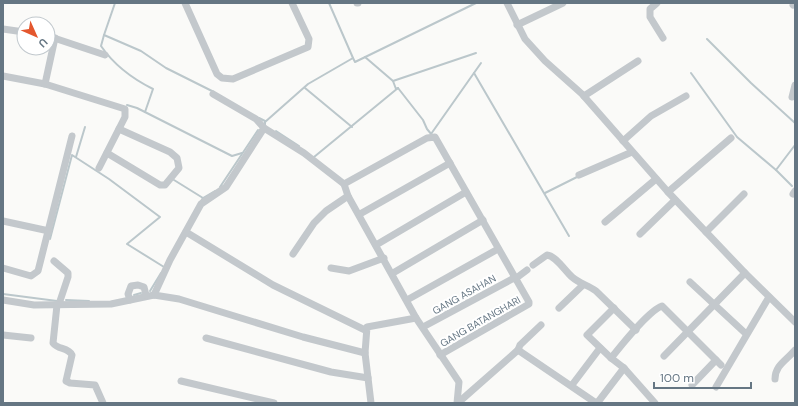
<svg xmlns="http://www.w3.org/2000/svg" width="798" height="406" viewBox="0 0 798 406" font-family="'DM Sans',sans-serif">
  <rect width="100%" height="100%" fill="#fafaf8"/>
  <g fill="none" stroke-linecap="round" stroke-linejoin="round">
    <g stroke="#bbc7cb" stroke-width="2">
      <path d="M 115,3 L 104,35 L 141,51 L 166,68 L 214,92"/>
      <path d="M 329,3 L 353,58"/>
      <path d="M 104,35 L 101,46 C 114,65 133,79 153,89 L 145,112"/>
      <path d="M 707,39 L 751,83 L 795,123"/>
      <path d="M 365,57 L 393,81 L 396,89 L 398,88 L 423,120 L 427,129 L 432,135"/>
      <path d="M 474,73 L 569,236"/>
      <path d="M 691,73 L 737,137 L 776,170"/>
      <path d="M 393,81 L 476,53"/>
      <path d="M 305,88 L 352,127"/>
      <path d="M 127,105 L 137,108 L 232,156 L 242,153"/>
      <path d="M 259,118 L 265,121 L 265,126"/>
      <path d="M 265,122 L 308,84 L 353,58 L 355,62 L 476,3"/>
      <path d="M 276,131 L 299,146"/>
      <path d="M 431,134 L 481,63"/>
      <path d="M 76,157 L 85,127"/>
      <path d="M 314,157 L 398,88"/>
      <path d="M 174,180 L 203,198"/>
      <path d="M 792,186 L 776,170 L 795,145"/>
      <path d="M 220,187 L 258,130"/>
      <path d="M 545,193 L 577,177"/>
      <path d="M 201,201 L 203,198 L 215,191"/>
      <path d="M 50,239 L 72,155 L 109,179 L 160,217 L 127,244 L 164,267"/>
      <path d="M 150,291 L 161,273"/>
      <path d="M 3,294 L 57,301"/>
      <path d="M 134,295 L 141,293"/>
      <path d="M 66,300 L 89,301"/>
    </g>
    <g stroke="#c3c8cc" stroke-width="7">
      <path d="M 185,3 L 217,74 L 222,78 L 233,79 L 308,47 L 309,39 L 292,3"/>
      <path d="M 357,3 L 358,3"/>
      <path d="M 507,3 L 525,39 L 545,61 L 582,94 L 668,192 L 745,273 L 795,322"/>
      <path d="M 657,3 L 650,9 L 650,17 L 663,38"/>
      <path d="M 793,5 L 794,3"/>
      <path d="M 517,25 L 563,3"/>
      <path d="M 3,29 L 24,32"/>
      <path d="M 48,36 L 105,55"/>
      <path d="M 3,76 L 45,84 L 125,109 L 125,117 L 99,168"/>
      <path d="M 45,84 L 55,38"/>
      <path d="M 584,96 L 638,61"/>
      <path d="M 792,97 L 795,85"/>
      <path d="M 264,128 L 304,153 L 344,184 L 348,196 L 416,318 L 459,382 L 457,403"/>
      <path d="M 623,141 L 651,116 L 686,96"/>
      <path d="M 107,153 L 160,185 L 165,185 L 179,168 L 177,158 L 170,152 L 119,129"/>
      <path d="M 579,175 L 632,152"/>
      <path d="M 344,184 L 427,138 L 435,137 L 529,302 L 529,304 L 440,355"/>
      <path d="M 668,192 L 731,138"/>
      <path d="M 793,194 L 795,191"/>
      <path d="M 360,214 L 450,163"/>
      <path d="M 3,221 L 49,231"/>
      <path d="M 605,222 L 656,179"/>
      <path d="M 186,232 L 273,285 L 365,330"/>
      <path d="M 706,232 L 744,194"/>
      <path d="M 640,234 L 675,200"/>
      <path d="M 376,245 L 466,192"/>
      <path d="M 293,254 L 314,223 L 326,211 L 348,196"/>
      <path d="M 54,261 L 68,273 L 68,277 L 59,304"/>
      <path d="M 533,265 L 547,255 C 556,256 565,271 572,277 C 580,284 588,285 596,291 L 636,330"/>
      <path d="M 3,268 L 31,276 L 38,271 L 72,136"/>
      <path d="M 331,268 L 349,271 L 384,258"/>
      <path d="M 393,273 L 483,220"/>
      <path d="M 515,279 L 527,270"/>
      <path d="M 690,282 L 744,332"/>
      <path d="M 154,295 L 170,260 L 201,204 L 226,187 L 264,128 L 256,119 L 213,94"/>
      <path d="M 3,300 L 34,305 L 111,304 L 154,295 L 179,299 L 303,337 L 365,353"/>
      <path d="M 130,300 L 128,294 L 131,286 L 138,285 L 144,287 L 146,295"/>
      <path d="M 407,300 L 498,249"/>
      <path d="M 57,305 L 53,343 C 58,350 68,347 72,355 L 66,381 L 70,383 L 95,385 L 103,403"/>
      <path d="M 559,308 L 583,285"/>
      <path d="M 423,327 L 514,278"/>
      <path d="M 3,335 L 31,338"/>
      <path d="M 206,338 L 331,372 L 368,378"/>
      <path d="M 518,350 L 596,403"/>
      <path d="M 664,356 L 745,273"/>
      <path d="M 611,358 C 621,346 648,311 662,306 L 721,365"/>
      <path d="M 624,368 L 655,403"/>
      <path d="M 775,379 C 775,365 787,360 795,350"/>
      <path d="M 181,381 L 274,403"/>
      <path d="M 572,385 L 600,348"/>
      <path d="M 692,385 L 716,360"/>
      <path d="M 716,387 L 769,297"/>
      <path d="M 598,402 L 624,368 L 611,358 L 587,335 L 614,308"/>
      <path d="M 371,403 L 365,353 L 367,327 L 416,318"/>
      <path d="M 460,403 L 459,402 L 518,350 L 520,345 L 541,325"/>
    </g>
  </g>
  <g text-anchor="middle" stroke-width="4" stroke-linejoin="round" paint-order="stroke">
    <g font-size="10" fill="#657683" stroke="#fff">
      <text transform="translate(464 294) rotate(-29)" y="4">GANG ASAHAN</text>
      <text transform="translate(480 321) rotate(-30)" y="4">GANG BATANGHARI</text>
    </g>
  </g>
  <rect width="798" height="406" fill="none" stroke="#657683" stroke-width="8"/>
  <g transform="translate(36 36) rotate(135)"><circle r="19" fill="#ffffff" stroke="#c1c8cd"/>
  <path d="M0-3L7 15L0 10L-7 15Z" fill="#e4572e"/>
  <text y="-6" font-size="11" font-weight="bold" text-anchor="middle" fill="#657683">U</text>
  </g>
  <path d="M654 382v6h97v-6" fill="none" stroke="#657683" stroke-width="2"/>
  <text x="660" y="382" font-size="12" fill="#657683" stroke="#ffffff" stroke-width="3" paint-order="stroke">100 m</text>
</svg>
